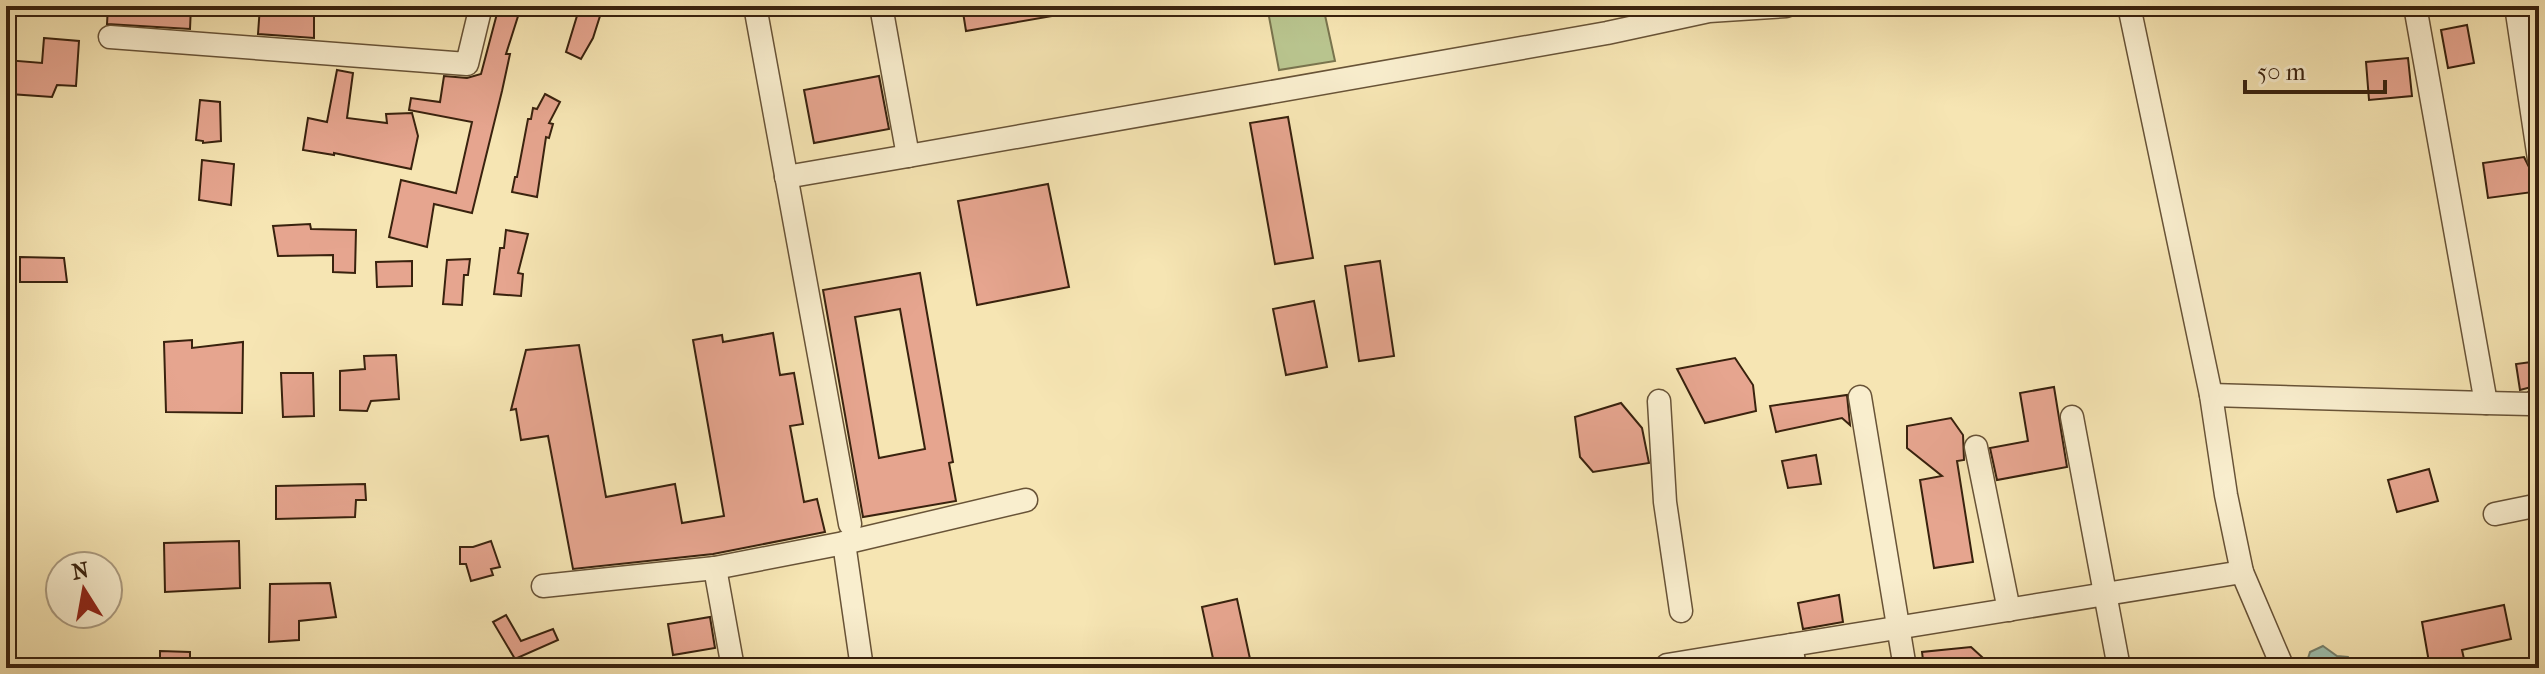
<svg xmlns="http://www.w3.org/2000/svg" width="2545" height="674" viewBox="0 0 2545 674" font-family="'IM FELL French Canon',serif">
  <rect width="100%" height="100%" fill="#f6e5b3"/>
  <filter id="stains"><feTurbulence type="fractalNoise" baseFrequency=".0025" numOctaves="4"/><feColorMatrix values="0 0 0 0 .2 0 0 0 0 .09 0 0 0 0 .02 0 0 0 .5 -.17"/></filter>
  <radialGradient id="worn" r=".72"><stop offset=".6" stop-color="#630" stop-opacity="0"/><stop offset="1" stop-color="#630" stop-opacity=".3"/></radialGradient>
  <path fill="#b9c58f" stroke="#79744e" stroke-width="2" d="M 1267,6 L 1323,6 L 1335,61 L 1279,70 Z"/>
  <path fill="#9dbfad" stroke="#75806d" stroke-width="2" d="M 2323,646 L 2337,656 L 2348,657 L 2355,668 L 2305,668 L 2310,652 Z"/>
  <g fill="#e6a58f" stroke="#39220e" stroke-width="2" fill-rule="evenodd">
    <path d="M 108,6 L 191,6 L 190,29 L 107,24 Z"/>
    <path d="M 260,6 L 289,6 L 314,11 L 314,38 L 258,34 Z"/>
    <path d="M 499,6 L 519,13 L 506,54 L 510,54 L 502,91 L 472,213 L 434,204 L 427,247 L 389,237 L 401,180 L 456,193 L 472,122 L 409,110 L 411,98 L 440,102 L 444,76 L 467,78 L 481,74 Z"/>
    <path d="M 580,6 L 598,6 L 596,15 L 600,16 L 593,38 L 581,59 L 566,52 Z"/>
    <path d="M 962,6 L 1063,6 L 1064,14 L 966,31 Z"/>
    <path d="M 2467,25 L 2474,63 L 2448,68 L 2441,30 Z"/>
    <path d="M 44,38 L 79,41 L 76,86 L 57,85 L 52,97 L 10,94 L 11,78 L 6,77 L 6,60 L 42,63 Z"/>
    <path d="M 2408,58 L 2412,96 L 2369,100 L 2366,62 Z"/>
    <path d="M 337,70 L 353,73 L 347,118 L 387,123 L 386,114 L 412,113 L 418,136 L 411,169 L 334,153 L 334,155 L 303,150 L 308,118 L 327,122 Z"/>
    <path d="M 879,76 L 889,129 L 814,143 L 804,90 Z"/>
    <path d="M 545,94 L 560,102 L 549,123 L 553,124 L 549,138 L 546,137 L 537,197 L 512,192 L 515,177 L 517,177 L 528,119 L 531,119 L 533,108 L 537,109 Z"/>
    <path d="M 200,100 L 220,102 L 221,141 L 203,143 L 203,141 L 196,140 Z"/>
    <path d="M 1288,117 L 1313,258 L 1275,264 L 1250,123 Z"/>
    <path d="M 2524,157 L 2530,169 L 2533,192 L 2488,198 L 2483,163 Z"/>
    <path d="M 202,160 L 234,164 L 231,205 L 199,200 Z"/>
    <path d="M 1048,184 L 1069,287 L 977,305 L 958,201 Z"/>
    <path d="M 310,224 L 311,229 L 356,230 L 355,273 L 333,272 L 333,255 L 278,256 L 273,226 Z"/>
    <path d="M 506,230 L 528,234 L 518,273 L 523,274 L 521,296 L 494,294 L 500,248 L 504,248 Z"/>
    <path d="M 20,257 L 64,258 L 67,282 L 20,282 Z"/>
    <path d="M 470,259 L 468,275 L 464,275 L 462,305 L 443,304 L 447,260 Z"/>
    <path d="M 412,261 L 412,286 L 377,287 L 376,262 Z"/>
    <path d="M 1380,261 L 1394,356 L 1359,361 L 1345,266 Z"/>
    <path d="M 920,273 L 953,462 L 949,463 L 956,501 L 863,517 L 823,290 ZM 900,309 L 925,449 L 879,458 L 855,317 Z"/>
    <path d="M 1314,301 L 1327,367 L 1286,375 L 1273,309 Z"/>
    <path d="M 773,333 L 780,375 L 794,373 L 803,424 L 790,426 L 804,502 L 817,499 L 825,532 L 713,554 L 573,569 L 548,436 L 521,440 L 516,409 L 511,410 L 526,350 L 579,345 L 606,497 L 675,484 L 682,523 L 724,516 L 693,340 L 722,335 L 723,342 Z"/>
    <path d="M 192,340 L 192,348 L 243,342 L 242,413 L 166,412 L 164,342 Z"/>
    <path d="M 396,355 L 399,399 L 371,401 L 367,411 L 340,410 L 340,371 L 365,369 L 364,356 Z"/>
    <path d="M 1735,358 L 1753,385 L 1756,411 L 1705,423 L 1677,369 Z"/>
    <path d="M 2539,361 L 2539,385 L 2520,390 L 2516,364 Z"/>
    <path d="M 281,373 L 313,373 L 314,416 L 283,417 Z"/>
    <path d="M 2054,387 L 2067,467 L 1997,480 L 1990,448 L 2028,441 L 2020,393 Z"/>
    <path d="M 1847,395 L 1850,425 L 1842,418 L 1776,432 L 1770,406 Z"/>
    <path d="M 1621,403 L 1642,428 L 1649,463 L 1593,472 L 1580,457 L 1575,417 Z"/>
    <path d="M 1951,418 L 1963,435 L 1964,460 L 1957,461 L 1973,562 L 1934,568 L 1920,480 L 1942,476 L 1907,448 L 1907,426 Z"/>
    <path d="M 1816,455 L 1821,484 L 1788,488 L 1782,461 Z"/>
    <path d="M 2429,469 L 2438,501 L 2397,512 L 2388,480 Z"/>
    <path d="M 365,484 L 366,500 L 356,500 L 355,517 L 276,519 L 276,486 Z"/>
    <path d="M 239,541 L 240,588 L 165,592 L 164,543 Z"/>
    <path d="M 491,541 L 500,567 L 491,569 L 493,575 L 471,581 L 466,564 L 460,564 L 460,547 L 473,547 Z"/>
    <path d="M 330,583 L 336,617 L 299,621 L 299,640 L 269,642 L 270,584 Z"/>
    <path d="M 1839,595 L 1843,622 L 1803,629 L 1798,603 Z"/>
    <path d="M 1237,599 L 1252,668 L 1215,668 L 1202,607 Z"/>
    <path d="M 2504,605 L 2511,639 L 2462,650 L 2466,668 L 2430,668 L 2422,622 Z"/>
    <path d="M 506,615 L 521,641 L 553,629 L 558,640 L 515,659 L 493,622 Z"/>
    <path d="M 710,617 L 715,648 L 673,655 L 668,624 Z"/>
    <path d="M 1971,647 L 1994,668 L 1924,668 L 1922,652 Z"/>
    <path d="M 160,651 L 190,652 L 190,668 L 160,668 Z"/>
  </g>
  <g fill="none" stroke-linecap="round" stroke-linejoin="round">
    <defs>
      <g id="street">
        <path d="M 755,6 L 850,524"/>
        <path d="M 2129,6 L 2211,395 L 2226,495 L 2242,572 L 2283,668"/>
        <path d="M 2415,6 L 2486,403"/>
        <path d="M 2516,6 L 2539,159"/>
        <path d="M 110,37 L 467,64 L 481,6"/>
        <path d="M 908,156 L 1607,33 L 1709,11 L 1786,6"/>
        <path d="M 786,177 L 908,156 L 881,6"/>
        <path d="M 2211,395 L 2486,403 L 2530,404 L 2539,399"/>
        <path d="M 1860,397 L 1905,668"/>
        <path d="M 1659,401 L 1665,502 L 1681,611"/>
        <path d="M 2072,417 L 2119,668"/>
        <path d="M 1976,447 L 2009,610"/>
        <path d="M 2495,514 L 2539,505"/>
        <path d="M 844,543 L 862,668"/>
        <path d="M 715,568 L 733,668"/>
        <path d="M 543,586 L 715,568 L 844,543 L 1026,500"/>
        <path d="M 1791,645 L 1795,668"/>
        <path d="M 1667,665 L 2242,572"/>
      </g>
    </defs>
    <use href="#street" stroke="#685337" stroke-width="25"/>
    <use href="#street" stroke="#f9eece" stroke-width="22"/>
  </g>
  <rect width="2545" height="674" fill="none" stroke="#f6e5b3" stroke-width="32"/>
  <rect x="8" y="8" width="2529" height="658" fill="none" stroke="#39220e" stroke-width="4"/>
  <rect x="16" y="16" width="2513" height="642" fill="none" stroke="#39220e" stroke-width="2"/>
  <g transform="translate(84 590) rotate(349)"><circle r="38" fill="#f9eece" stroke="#ac9c81" stroke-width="2"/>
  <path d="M0-6L14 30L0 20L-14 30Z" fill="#8f2418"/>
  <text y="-12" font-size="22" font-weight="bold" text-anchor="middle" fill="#39220e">N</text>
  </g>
  <path d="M2245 80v12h140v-12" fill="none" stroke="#39220e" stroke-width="4"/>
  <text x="2257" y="80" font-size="24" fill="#39220e" stroke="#f9eece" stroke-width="6" paint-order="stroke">50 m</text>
  <rect width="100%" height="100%" filter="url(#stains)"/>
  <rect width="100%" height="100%" fill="url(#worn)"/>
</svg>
